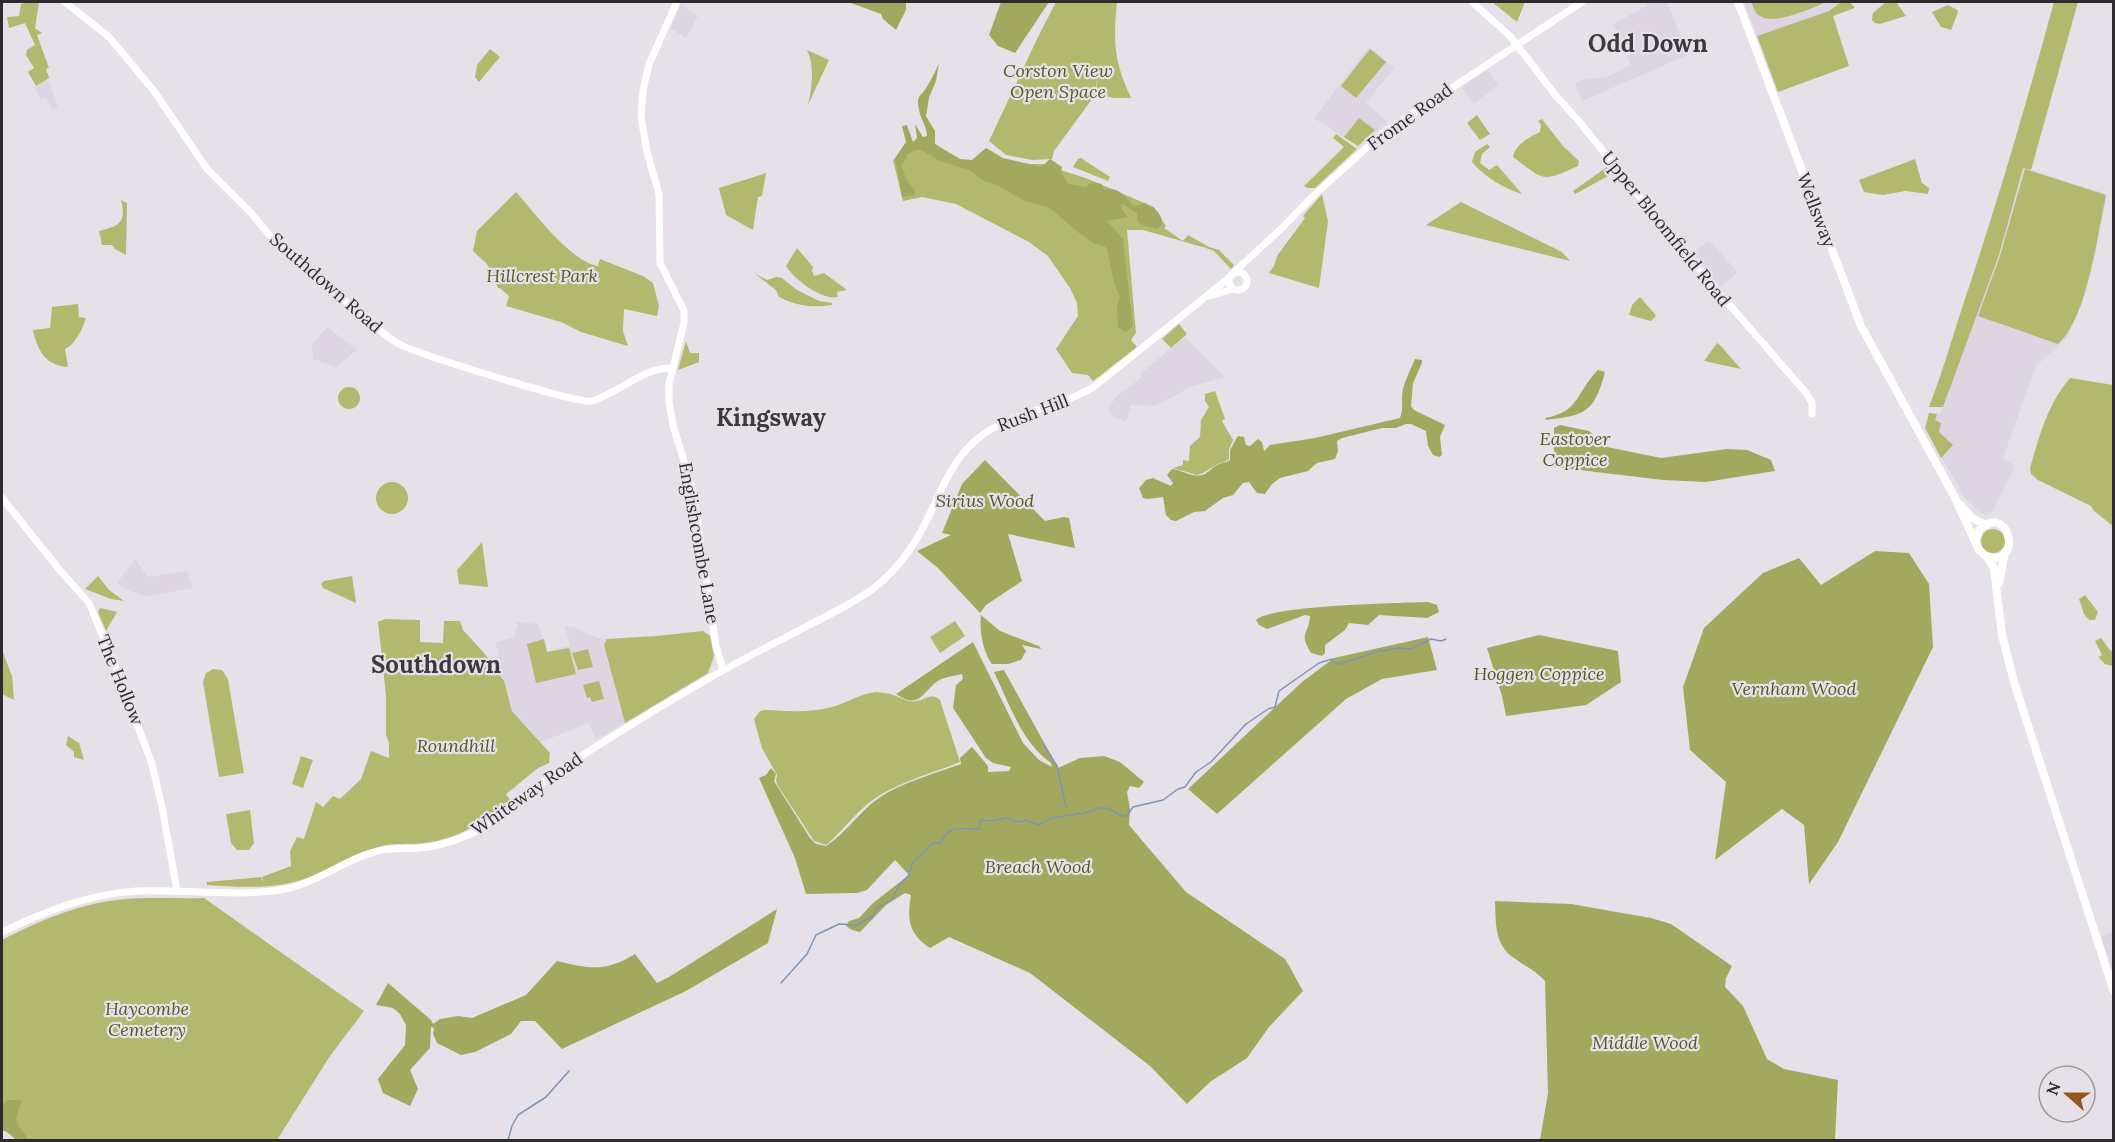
<svg xmlns="http://www.w3.org/2000/svg" width="2115" height="1142" viewBox="0 0 2115 1142" font-family="Lora,serif">
  <rect width="100%" height="100%" fill="#e6e1e8"/>
  <g fill="#ded5e2">
    <path d="M 1646,2 L 1667,2 L 1688,55 L 1582,101 L 1575,84 L 1584,79 L 1605,78 L 1631,65 L 1613,24 L 1647,6 Z"/>
    <path d="M 1744,2 L 1840,2 L 1829,11 L 1757,36 Z"/>
    <path d="M 681,4 L 698,16 L 686,38 L 670,28 Z"/>
    <path d="M 1369,47 L 1394,68 L 1366,103 L 1388,122 L 1358,147 L 1314,118 Z"/>
    <path d="M 1487,70 L 1498,85 L 1474,104 L 1461,87 Z"/>
    <path d="M 48,79 L 58,108 L 53,109 L 45,97 L 41,99 L 34,87 Z"/>
    <path d="M 2023,167 L 2107,194 L 2083,302 L 2066,339 L 2036,366 L 2003,458 L 2015,466 L 1993,511 L 1985,515 L 1979,512 L 1964,497 L 1925,428 L 1929,413 L 1940,414 L 1999,255 Z"/>
    <path d="M 1709,241 L 1738,272 L 1721,287 L 1691,254 Z"/>
    <path d="M 327,327 L 357,350 L 336,367 L 313,359 L 312,345 Z"/>
    <path d="M 1185,337 L 1225,377 L 1193,386 L 1155,406 L 1131,405 L 1126,422 L 1116,418 L 1108,409 L 1116,397 L 1142,377 L 1140,374 Z"/>
    <path d="M 135,559 L 148,577 L 187,571 L 193,588 L 147,596 L 132,592 L 117,583 Z"/>
    <path d="M 515,622 L 538,624 L 547,651 L 570,646 L 565,626 L 573,627 L 598,638 L 607,639 L 657,636 L 703,631 L 710,636 L 714,656 L 708,673 L 596,740 L 589,723 L 541,742 L 512,710 L 504,680 L 487,659 L 499,655 L 495,643 L 514,637 L 518,625 Z"/>
    <path d="M 2113,932 L 2114,932 L 2113,973 L 2101,936 Z"/>
  </g>
  <g fill="#b2b96f">
    <path d="M 28,2 L 39,2 L 35,28 L 42,33 L 37,35 L 49,68 L 46,69 L 49,78 L 36,86 L 28,72 L 34,68 L 26,55 L 27,50 L 35,45 L 25,23 L 9,28 L 7,17 L 19,16 L 21,4 Z"/>
    <path d="M 1056,2 L 1117,2 C 1113,42 1114,61 1131,98 L 1113,98 L 1096,93 L 1100,59 L 1095,95 L 1054,151 L 1052,159 L 1032,160 L 1006,155 L 989,141 L 1038,37 Z"/>
    <path d="M 1492,2 L 1525,2 L 1517,22 Z"/>
    <path d="M 1751,2 L 1827,2 C 1810,8 1772,28 1757,14 C 1754,11 1753,6 1751,2 Z"/>
    <path d="M 1841,2 L 1850,2 L 1855,8 L 1833,16 L 1849,66 L 1778,92 L 1757,36 L 1829,11 Z"/>
    <path d="M 1886,2 L 1896,2 L 1906,16 L 1880,24 L 1875,23 L 1872,20 L 1873,13 Z"/>
    <path d="M 2054,2 L 2078,2 L 2031,170 L 2023,168 L 1999,255 L 1943,407 L 1929,407 C 1943,371 1953,335 1965,299 C 1998,201 2027,101 2054,2 Z"/>
    <path d="M 1948,5 L 1957,10 L 1958,12 L 1951,30 L 1941,27 L 1932,12 Z"/>
    <path d="M 490,49 L 500,57 L 479,82 L 475,77 L 477,65 Z"/>
    <path d="M 1370,49 L 1386,62 L 1356,98 L 1341,86 Z"/>
    <path d="M 807,50 L 829,60 L 808,105 C 812,87 815,67 807,50 Z"/>
    <path d="M 1477,115 L 1490,134 L 1480,140 L 1467,123 Z"/>
    <path d="M 1359,118 L 1375,130 L 1358,146 L 1344,137 Z"/>
    <path d="M 1542,119 L 1563,146 L 1579,161 L 1578,166 C 1540,184 1543,179 1513,157 C 1515,144 1530,137 1540,132 L 1541,125 L 1538,121 Z"/>
    <path d="M 1336,134 L 1357,149 L 1315,188 L 1307,188 L 1304,186 L 1344,147 L 1333,138 Z"/>
    <path d="M 915,143 L 960,160 L 1003,160 L 1030,164 L 1043,164 L 1088,179 L 1154,207 L 1166,226 L 1164,228 L 1183,241 L 1188,235 L 1209,247 L 1219,250 L 1234,265 L 1231,269 L 1214,251 L 1206,248 L 1143,230 L 1127,230 L 1136,333 L 1131,340 L 1137,347 L 1093,381 L 1088,375 L 1072,373 L 1056,349 L 1078,316 L 1077,303 L 1070,288 L 1048,256 L 1029,242 L 956,204 L 922,197 L 903,201 L 893,160 Z"/>
    <path d="M 1487,144 L 1490,147 L 1482,154 L 1480,163 L 1489,170 L 1497,165 L 1522,194 C 1503,188 1485,177 1472,162 L 1475,152 Z"/>
    <path d="M 1081,158 L 1110,177 L 1108,181 L 1073,167 L 1078,159 Z"/>
    <path d="M 1915,159 L 1922,183 L 1929,188 L 1928,194 L 1905,191 L 1883,195 L 1864,192 L 1859,180 Z"/>
    <path d="M 1607,167 L 1610,175 L 1575,194 L 1573,191 Z"/>
    <path d="M 2025,169 L 2106,195 C 2098,233 2087,319 2058,344 L 1978,316 L 2000,256 Z"/>
    <path d="M 766,173 L 762,196 L 758,197 L 753,230 L 726,215 L 719,188 Z"/>
    <path d="M 516,192 C 534,212 571,262 598,266 L 600,259 L 643,276 L 653,283 L 659,306 L 657,316 L 624,309 L 623,331 L 628,346 L 581,332 L 561,322 L 506,306 L 509,296 L 500,288 L 498,288 L 487,264 L 473,251 L 477,231 Z"/>
    <path d="M 1322,194 L 1328,221 L 1319,288 L 1269,273 L 1274,266 L 1277,256 L 1305,218 L 1303,216 Z"/>
    <path d="M 121,200 L 127,203 L 126,255 L 115,249 L 112,245 L 102,245 L 99,231 C 119,226 127,223 121,200 Z"/>
    <path d="M 1461,202 L 1562,252 L 1570,261 L 1426,225 Z"/>
    <path d="M 797,248 L 813,267 L 812,271 L 814,276 L 824,273 L 847,290 L 837,292 L 838,297 C 822,301 794,279 786,266 Z"/>
    <path d="M 754,273 L 767,280 L 776,277 L 782,278 L 797,290 L 819,301 L 832,303 L 832,305 C 812,308 797,306 779,297 L 776,290 Z"/>
    <path d="M 1640,297 L 1654,313 L 1656,316 L 1651,321 L 1629,315 L 1632,305 Z"/>
    <path d="M 78,304 L 79,317 L 86,318 C 83,328 75,345 65,349 L 68,367 C 46,366 37,350 33,330 L 50,328 L 52,307 Z"/>
    <path d="M 1179,324 L 1187,334 L 1171,348 L 1162,339 Z"/>
    <path d="M 686,341 L 690,353 L 699,353 L 699,362 L 678,370 Z"/>
    <path d="M 1717,343 L 1720,345 L 1741,369 L 1704,361 Z"/>
    <path d="M 2070,378 L 2113,385 L 2113,526 L 2094,511 L 2091,506 L 2038,480 L 2031,474 L 2030,468 C 2040,435 2047,405 2070,378 Z"/>
    <circle cx="349" cy="398" r="11"/>
    <path d="M 1215,391 L 1225,419 L 1222,421 L 1233,440 L 1229,450 L 1229,459 C 1224,464 1220,462 1216,465 C 1209,469 1205,473 1197,475 L 1173,468 L 1183,465 L 1183,460 L 1189,461 L 1190,446 L 1200,437 L 1201,420 L 1209,407 L 1205,401 L 1205,394 Z"/>
    <path d="M 1929,413 L 1937,414 L 1935,420 L 1941,423 L 1939,432 L 1953,445 L 1941,458 L 1925,428 Z"/>
    <circle cx="392" cy="498" r="16"/>
    <circle cx="1993" cy="541" r="12"/>
    <path d="M 482,542 L 488,587 L 459,584 L 457,570 Z"/>
    <path d="M 98,576 L 109,590 L 124,601 L 111,599 L 85,589 Z"/>
    <path d="M 352,576 L 356,603 L 323,588 L 321,584 L 324,581 Z"/>
    <path d="M 2085,595 L 2098,612 L 2095,620 L 2089,620 L 2084,614 L 2079,599 Z"/>
    <path d="M 100,608 L 117,612 L 106,631 L 98,612 Z"/>
    <path d="M 385,619 L 420,620 L 420,642 L 443,643 L 444,621 L 460,621 L 463,630 L 485,654 L 504,681 L 512,711 L 550,753 L 549,763 L 538,768 L 506,794 L 511,801 C 484,822 460,838 425,843 C 410,845 394,842 379,847 C 354,854 332,868 307,878 C 275,890 241,887 207,885 L 207,882 L 261,877 L 264,883 L 262,877 L 291,866 L 290,851 L 297,837 L 304,839 L 316,802 L 323,807 L 333,796 L 340,799 L 361,779 L 371,751 L 389,758 L 389,743 L 386,735 L 386,695 L 378,622 Z"/>
    <path d="M 955,621 L 965,636 L 940,653 L 930,637 Z"/>
    <path d="M 703,631 L 710,636 L 714,656 L 708,673 L 625,723 L 604,645 L 607,639 L 657,636 Z"/>
    <path d="M 2101,638 L 2110,650 L 2113,652 L 2113,666 L 2105,664 L 2098,657 L 2102,655 L 2095,641 Z"/>
    <path d="M 544,639 L 547,652 L 569,648 L 576,674 L 536,683 L 527,644 Z"/>
    <path d="M 588,649 L 593,667 L 578,670 L 572,653 Z"/>
    <path d="M 2,650 L 12,676 L 14,700 L 2,694 Z"/>
    <path d="M 213,669 L 222,670 L 228,679 L 244,773 L 219,777 L 203,682 L 206,673 Z"/>
    <path d="M 599,681 L 604,699 L 592,702 L 590,697 L 587,698 L 583,685 Z"/>
    <path d="M 877,692 C 882,693 888,693 893,695 C 901,697 907,703 917,701 C 927,699 931,692 940,700 L 960,762 C 930,774 895,783 870,802 C 854,814 842,832 826,845 L 814,841 L 778,786 L 776,781 L 777,775 L 762,748 L 754,719 L 760,711 L 765,710 C 788,711 810,713 832,707 C 848,703 860,693 877,692 Z"/>
    <path d="M 68,736 L 79,743 L 84,760 L 74,757 L 74,752 L 66,745 Z"/>
    <path d="M 301,756 L 313,760 L 303,788 L 292,784 Z"/>
    <path d="M 250,810 L 254,843 L 249,850 L 237,850 L 231,843 L 226,814 Z"/>
    <path d="M 204,898 L 364,1011 L 330,1056 L 277,1140 L 16,1140 L 2,1128 L 2,940 C 40,920 81,903 125,899 C 151,897 178,899 204,898 Z"/>
  </g>
  <g fill="#a2a95e">
    <path d="M 848,2 L 906,2 L 906,10 L 896,30 L 883,19 L 881,14 Z"/>
    <path d="M 1001,2 L 1049,2 L 1015,53 L 998,46 L 989,35 Z"/>
    <path d="M 939,63 L 936,81 L 929,98 L 926,116 L 935,131 L 935,144 L 960,159 L 972,160 L 986,148 L 1003,158 L 1041,167 L 1050,159 L 1062,167 L 1061,172 L 1068,184 L 1085,187 L 1093,182 L 1102,184 L 1104,190 C 1116,185 1126,197 1134,206 L 1145,203 C 1154,208 1163,213 1162,225 L 1157,229 L 1141,225 L 1137,220 L 1137,213 L 1122,204 L 1122,209 L 1128,217 L 1107,221 L 1123,239 L 1133,326 L 1126,332 L 1118,327 L 1117,307 L 1120,296 C 1111,281 1112,264 1106,247 L 1093,243 L 1079,233 L 1050,208 L 1023,200 L 997,185 L 984,181 L 969,170 L 940,161 L 919,149 L 908,154 L 901,166 L 907,180 L 915,191 L 914,196 L 902,197 L 895,158 L 906,142 L 902,126 L 907,125 L 913,142 L 917,138 L 915,124 L 923,137 L 927,136 C 927,127 922,122 920,114 C 915,93 920,99 928,85 C 932,78 936,70 939,63 Z"/>
    <path d="M 1415,359 L 1422,360 L 1422,363 L 1413,383 L 1411,406 L 1414,410 L 1445,425 L 1440,437 L 1442,455 L 1439,457 L 1433,455 L 1428,446 L 1426,431 L 1411,424 L 1406,424 L 1396,428 L 1382,428 L 1342,438 L 1337,441 L 1338,451 L 1335,459 L 1317,463 L 1308,471 L 1280,478 L 1272,484 L 1265,494 L 1257,493 L 1249,482 L 1243,483 L 1233,495 L 1223,498 L 1205,511 L 1194,512 L 1176,521 L 1171,520 L 1166,515 L 1163,497 L 1148,499 L 1143,498 L 1139,488 L 1146,480 L 1153,478 L 1171,486 L 1173,483 L 1167,475 L 1172,469 C 1184,470 1192,479 1205,474 C 1210,471 1213,467 1217,465 C 1222,462 1225,464 1230,460 L 1230,450 L 1238,436 L 1244,437 L 1246,445 L 1250,446 L 1258,439 L 1262,442 L 1264,451 L 1270,445 L 1315,438 L 1400,418 C 1403,410 1402,407 1402,398 C 1402,385 1410,371 1415,359 Z"/>
    <path d="M 1598,370 L 1605,372 C 1594,413 1585,415 1546,420 L 1545,418 C 1580,412 1576,392 1598,370 Z"/>
    <path d="M 1560,425 L 1589,431 L 1607,447 L 1661,458 L 1727,449 L 1747,450 L 1771,460 L 1775,471 L 1706,482 L 1663,480 L 1554,467 L 1554,428 Z"/>
    <path d="M 985,460 L 1045,521 L 1064,517 L 1069,518 L 1075,548 L 1008,534 L 1022,581 L 986,605 L 980,613 L 938,568 L 917,551 L 951,535 L 942,533 L 962,484 Z"/>
    <path d="M 1875,551 L 1909,553 L 1929,584 L 1933,647 L 1838,842 L 1809,884 L 1804,825 L 1782,809 L 1715,860 L 1726,782 L 1690,750 L 1683,687 L 1704,628 L 1763,573 L 1799,558 L 1821,585 Z"/>
    <path d="M 1428,602 L 1437,605 L 1439,612 L 1427,618 L 1379,615 L 1368,625 L 1349,623 L 1345,630 L 1325,645 L 1325,653 L 1322,656 L 1311,653 C 1298,632 1309,635 1310,616 L 1305,615 L 1267,629 L 1259,625 L 1256,620 C 1271,605 1400,603 1428,602 Z"/>
    <path d="M 981,615 L 1000,631 L 1039,646 L 1041,649 L 1022,645 L 1026,651 L 1021,660 L 1008,664 L 992,664 C 983,652 979,630 981,615 Z"/>
    <path d="M 1539,635 L 1618,651 L 1621,682 L 1586,705 L 1506,716 L 1502,696 L 1487,648 Z"/>
    <path d="M 1428,637 L 1437,670 L 1382,679 L 1346,699 L 1217,814 L 1188,789 L 1302,682 L 1334,658 Z"/>
    <path d="M 973,642 L 1023,743 L 1039,760 L 1052,767 L 1051,763 C 1022,743 1009,703 994,672 L 1004,670 L 1058,768 L 1080,758 L 1104,756 L 1120,762 L 1144,782 L 1139,788 L 1130,786 L 1127,792 L 1130,809 L 1129,825 L 1186,892 L 1285,959 C 1292,969 1296,980 1303,991 L 1269,1027 L 1247,1058 L 1210,1082 L 1187,1104 L 1150,1066 L 1030,973 L 949,937 L 930,948 C 908,933 907,920 911,895 L 905,893 L 886,905 L 860,932 L 852,930 L 846,926 L 849,921 L 859,918 L 873,903 L 909,875 L 895,860 L 867,890 L 857,893 L 806,894 L 795,858 L 759,778 L 766,775 L 771,768 L 776,774 L 774,781 L 810,838 L 816,844 L 826,846 C 843,835 855,818 871,804 C 895,784 931,775 961,764 L 960,758 L 972,747 L 988,766 L 988,772 L 1009,771 L 1011,767 L 993,763 L 986,758 L 953,708 L 956,685 L 963,679 L 962,674 C 954,676 942,677 935,683 C 921,695 918,709 896,694 Z"/>
    <path d="M 1495,901 L 1571,904 L 1651,918 L 1671,924 L 1732,966 L 1726,978 L 1725,987 L 1743,1006 L 1767,1059 L 1784,1069 L 1838,1080 L 1835,1140 L 1540,1140 L 1548,1093 L 1545,981 C 1536,971 1525,966 1514,958 C 1494,945 1496,922 1495,901 Z"/>
    <path d="M 777,909 L 768,943 L 686,991 L 562,1049 L 535,1021 L 521,1021 L 511,1034 L 475,1052 L 461,1055 L 437,1043 L 433,1034 L 434,1028 L 431,1027 L 430,1048 L 410,1070 L 418,1089 L 410,1106 L 383,1093 L 378,1079 L 405,1045 L 406,1025 L 400,1014 L 393,1008 L 376,1005 L 388,983 L 431,1020 L 433,1024 L 440,1019 L 458,1016 L 472,1018 L 526,995 L 557,961 C 589,969 606,972 635,954 L 657,983 L 669,977 Z"/>
    <path d="M 7,1100 L 20,1100 L 22,1101 C 12,1125 16,1121 29,1140 L 18,1140 L 9,1133 L 2,1130 L 2,1105 Z"/>
  </g>
  <g fill="none" stroke-linecap="round" stroke-linejoin="round">
    <g stroke="#7e95b9" stroke-width="1.5">
      <path d="M 1044,745 L 1057,766 L 1066,807"/>
      <path d="M 781,983 L 807,954 L 816,935 L 839,924 L 857,925 L 873,916 L 878,907 L 882,906 L 893,898 L 899,885 L 909,875 L 913,862 L 933,843 L 941,843 C 947,824 964,829 979,829 L 981,820 L 992,821 L 1007,818 L 1018,822 L 1027,820 L 1038,825 L 1052,818 L 1084,813 L 1100,808 L 1107,808 L 1122,816 L 1127,816 L 1133,807 L 1163,800 L 1178,789 L 1185,787 L 1196,772 L 1211,762 L 1246,724 L 1268,709 L 1275,707 L 1279,691 L 1319,663 L 1332,659 L 1336,664 L 1340,664 L 1376,652 L 1398,648 L 1411,649 L 1431,639 L 1441,641 L 1446,639"/>
      <path d="M 508,1140 L 512,1126 L 518,1115 L 546,1097 L 569,1071"/>
    </g>
    <g stroke="#fff" stroke-width="7">
      <path d="M 65,2 L 109,37 L 154,91 L 207,169 L 251,213 L 278,245 L 388,337 L 399,344 C 418,354 580,405 592,401 C 619,393 643,367 672,368"/>
      <path d="M 677,2 L 649,64 L 643,90 L 641,117 L 647,152 L 659,194 L 660,263 L 684,311 L 684,323 L 669,384 L 669,403 L 673,425 L 693,491 L 716,646 L 723,670"/>
      <path d="M 1472,2 L 1510,36 L 1557,97 L 1577,119 L 1688,257 L 1807,394 L 1812,403 L 1812,414"/>
      <circle cx="1238" cy="281" r="9"/>
      <path d="M 1232,274 L 1284,226 L 1311,198 L 1382,134 L 1582,2"/>
      <path d="M 1210,296 L 1233,289"/>
      <path d="M 2,498 L 58,568 L 89,603 L 117,670 L 152,764 L 162,807 L 177,891"/>
      <path d="M 2,932 C 44,912 88,894 136,891 C 184,889 233,897 281,890 C 317,884 347,857 382,850 C 394,848 407,849 419,848 C 439,847 457,840 475,832 C 506,812 533,788 563,768 C 610,737 658,708 706,680 C 740,660 776,643 811,624 C 831,614 851,604 870,591 C 890,576 908,555 920,533 C 936,505 945,474 966,450 C 1000,411 1054,412 1095,386 L 1230,277"/>
    </g>
    <g stroke="#fff" stroke-width="8">
      <path d="M 1738,2 L 1861,326 L 1953,494 L 1979,550 L 1988,558 L 1994,568 L 2002,635 L 2014,682 L 2114,992"/>
      <path d="M 1961,505 L 1972,518 L 1986,525"/>
      <path d="M 1976,541 L 1979,530 C 2010,500 2024,570 1986,556"/>
      <path d="M 1999,583 L 2005,552"/>
    </g>
  </g>
  <g text-anchor="middle" stroke-width="4.5" stroke-linejoin="round" paint-order="stroke">
    <g font-size="18" font-style="italic" fill="#555922" stroke="#e6e1e8">
      <text x="1058" y="77">Corston View<tspan x="1058" dy="21">Open Space</tspan></text>
      <text x="542" y="282">Hillcrest Park</text>
      <text x="1575" y="445">Eastover<tspan x="1575" dy="21">Coppice</tspan></text>
      <text x="985" y="507">Sirius Wood</text>
      <text x="1539" y="680">Hoggen Coppice</text>
      <text x="1794" y="695">Vernham Wood</text>
      <text x="456" y="752">Roundhill</text>
      <text x="1038" y="873">Breach Wood</text>
      <text x="147" y="1015">Haycombe<tspan x="147" dy="21">Cemetery</tspan></text>
      <text x="1645" y="1049">Middle Wood</text>
    </g>
    <g font-size="18" fill="#2d2b2e" stroke="#e6e1e8">
      <text transform="translate(1410 117) rotate(-36)" y="6">Frome Road</text>
      <text transform="translate(1816 210) rotate(69)" y="6">Wellsway</text>
      <text transform="translate(1666 229) rotate(51)" y="6">Upper Bloomfield Road</text>
      <text transform="translate(326 283) rotate(41)" y="6">Southdown Road</text>
      <text transform="translate(1033 413) rotate(-21)" y="6">Rush Hill</text>
      <text transform="translate(699 543) rotate(80)" y="6">Englishcombe Lane</text>
      <text transform="translate(120 680) rotate(68)" y="6">The Hollow</text>
      <text transform="translate(527 794) rotate(-35)" y="6">Whiteway Road</text>
    </g>
    <g font-size="24" font-weight="bold" fill="#3d393e" stroke="#e6e1e8">
      <text x="1648" y="52">Odd Down</text>
      <text x="771" y="426">Kingsway</text>
      <text x="436" y="673">Southdown</text>
    </g>
  </g>
  <rect width="2115" height="1142" fill="none" stroke="#2d2b2e" stroke-width="6"/>
  <g transform="translate(2067 1094) rotate(291)"><circle r="28" fill="#e6e1e8" stroke="#9c989e" stroke-width="1.5"/>
  <path d="M0-4.5L10 22L0 15L-10 22Z" fill="#95561d"/>
  <text y="-9" font-size="16" font-weight="bold" text-anchor="middle" fill="#2d2b2e">N</text>
  </g>
</svg>
